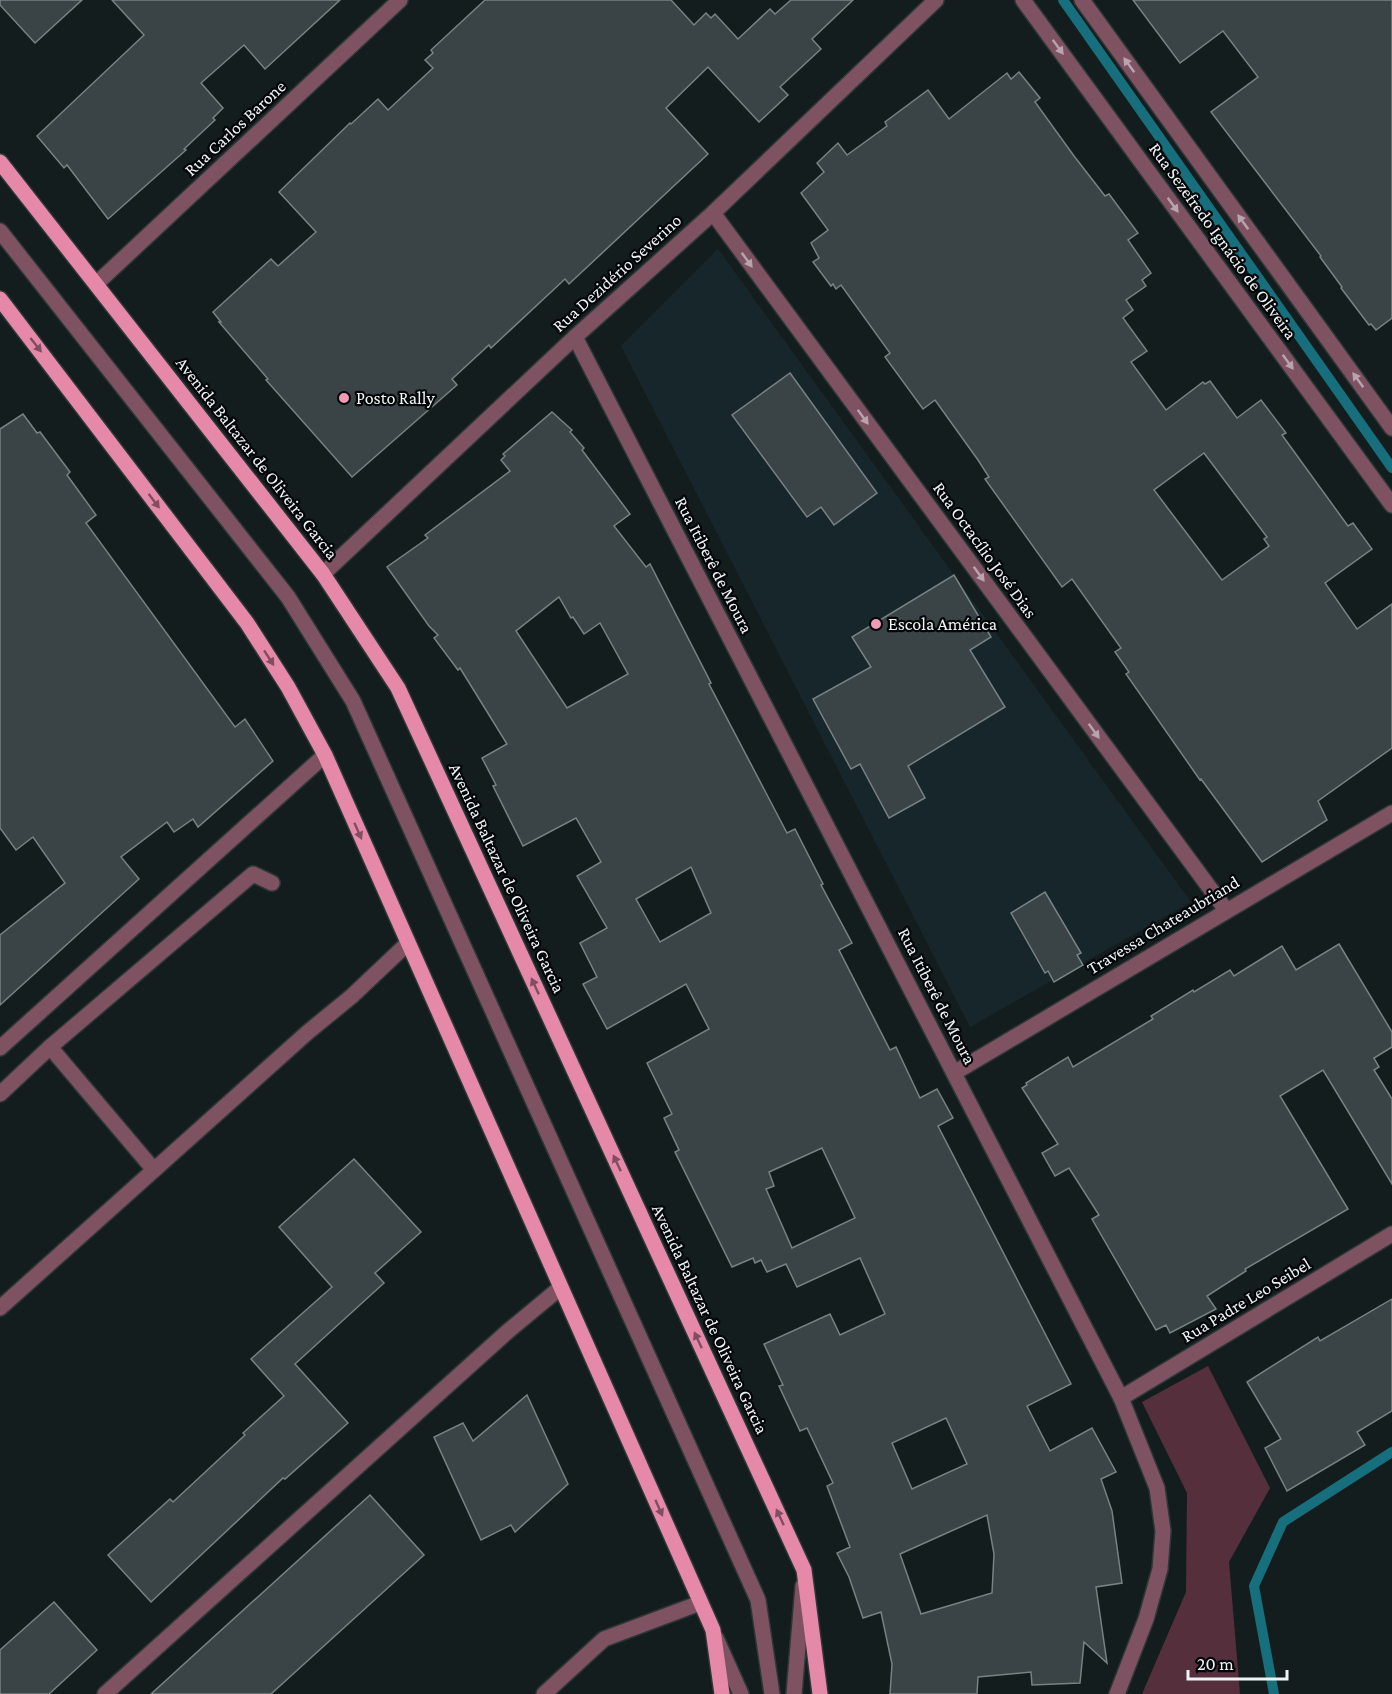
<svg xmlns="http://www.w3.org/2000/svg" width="1392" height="1694" viewBox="0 0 1392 1694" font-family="'Crimson Pro',serif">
  <rect width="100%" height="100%" fill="#141d1e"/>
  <path fill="#16262a" d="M 718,249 L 1191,902 L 970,1027 L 621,346 Z"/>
  <path fill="#552f3c" d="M 1208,1366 L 1270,1488 L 1229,1562 L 1240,1694 L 1142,1694 L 1186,1592 L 1187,1493 L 1142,1402 Z"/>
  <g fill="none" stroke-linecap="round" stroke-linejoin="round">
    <g stroke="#176e7c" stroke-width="10">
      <path d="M 1063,0 L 1392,468"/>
      <path d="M 1274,1694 L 1254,1586 L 1283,1522 L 1392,1452"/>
    </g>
  </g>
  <g fill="#3a4345" stroke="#778284" stroke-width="1.5" fill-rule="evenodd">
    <path d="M 0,0 L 82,0 L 35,43 L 0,5 Z"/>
    <path d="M 112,0 L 340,0 L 265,69 L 244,45 L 201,83 L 223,108 L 213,118 L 215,120 L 184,149 L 186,150 L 108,219 L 67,165 L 64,168 L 37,136 L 144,35 Z"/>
    <path d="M 485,0 L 671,0 L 694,25 L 706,13 L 711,18 L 715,14 L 738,39 L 770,9 L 775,14 L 791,0 L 853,0 L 812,39 L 821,49 L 780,87 L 788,95 L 759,122 L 708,67 L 666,108 L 708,154 L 569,284 L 565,279 L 491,348 L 489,345 L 452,379 L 457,385 L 352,477 L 266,380 L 268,379 L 219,322 L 221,322 L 213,312 L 271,259 L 278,266 L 316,232 L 279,192 L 350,123 L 351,124 L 378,99 L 388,110 L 433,68 L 425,60 L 433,53 L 431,50 Z"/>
    <path d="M 1133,0 L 1392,0 L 1392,318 L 1376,330 L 1371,324 L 1369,325 L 1341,288 L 1342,287 L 1320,257 L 1321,256 L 1211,112 L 1258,77 L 1223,31 L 1180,63 Z"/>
    <path d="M 1019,72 L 1040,98 L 1035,102 L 1074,156 L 1105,196 L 1109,194 L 1138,233 L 1128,240 L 1151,273 L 1142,280 L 1146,286 L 1126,300 L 1133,310 L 1123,318 L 1147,351 L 1131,362 L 1166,410 L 1203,382 L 1205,384 L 1210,381 L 1237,418 L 1261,400 L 1286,433 L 1282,435 L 1348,526 L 1353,523 L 1372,549 L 1325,583 L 1357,629 L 1392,604 L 1392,748 L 1318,801 L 1327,820 L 1262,862 L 1201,779 L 1200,780 L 1126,674 L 1129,672 L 1115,652 L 1121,648 L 1072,579 L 1062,587 L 985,479 L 989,477 L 978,460 L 935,400 L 923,409 L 885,357 L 890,353 L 841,285 L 836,289 L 833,284 L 831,286 L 813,262 L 819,258 L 811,243 L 828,230 L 801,193 L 824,172 L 817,163 L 838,143 L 847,155 L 887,126 L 885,122 L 928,90 L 949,119 L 1007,73 L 1011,79 ZM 1204,453 L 1267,537 L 1264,539 L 1269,546 L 1222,580 L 1154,490 Z"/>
    <path d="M 790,373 L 877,493 L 834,525 L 821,507 L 807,517 L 732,415 Z"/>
    <path d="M 552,412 L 572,430 L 570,432 L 584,448 L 582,450 L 630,514 L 614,526 L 646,567 L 650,564 L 711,683 L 709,684 L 787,833 L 795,829 L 823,884 L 821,885 L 852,943 L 839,950 L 890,1050 L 896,1047 L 920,1098 L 937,1089 L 953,1118 L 938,1126 L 1071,1384 L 1027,1406 L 1050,1451 L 1092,1428 L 1116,1472 L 1101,1479 L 1112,1511 L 1122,1583 L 1096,1587 L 1107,1663 L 1084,1642 L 1080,1683 L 1032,1685 L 1031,1672 L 978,1677 L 977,1694 L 890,1694 L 892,1664 L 881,1612 L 863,1618 L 849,1577 L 837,1553 L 850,1547 L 827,1486 L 833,1483 L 807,1428 L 800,1431 L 779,1386 L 783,1385 L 764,1344 L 830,1314 L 840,1335 L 885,1314 L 860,1258 L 797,1287 L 786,1264 L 767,1272 L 761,1260 L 755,1263 L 753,1258 L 732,1267 L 675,1152 L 679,1150 L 664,1118 L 672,1114 L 647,1063 L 709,1029 L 686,984 L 607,1029 L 583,984 L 597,977 L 580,943 L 607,928 L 577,876 L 601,862 L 576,818 L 523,846 L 493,786 L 496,785 L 482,758 L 507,744 L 460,668 L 458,670 L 434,638 L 438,635 L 429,626 L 387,567 L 428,538 L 425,535 L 510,471 L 501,460 L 505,456 L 503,454 ZM 559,597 L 571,618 L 573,617 L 584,634 L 600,623 L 628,674 L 567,708 L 516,631 ZM 691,867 L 711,913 L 660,942 L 636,899 ZM 822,1148 L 855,1218 L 792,1248 L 766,1189 L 774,1186 L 769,1172 ZM 946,1418 L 967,1464 L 912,1489 L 892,1443 ZM 987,1515 L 994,1554 L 992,1593 L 921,1614 L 900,1554 Z"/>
    <path d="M 23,414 L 37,433 L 40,432 L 70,472 L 67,475 L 96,515 L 86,523 L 235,727 L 245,719 L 273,761 L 198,827 L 193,819 L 174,832 L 167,822 L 121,857 L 139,879 L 0,1005 L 0,935 L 65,883 L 33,837 L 16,850 L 0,828 L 0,429 Z"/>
    <path d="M 954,575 L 991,637 L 970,650 L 1005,707 L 908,766 L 925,798 L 889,818 L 860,764 L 851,769 L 813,699 L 871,667 L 852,637 Z"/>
    <path d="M 1045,892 L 1081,953 L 1077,955 L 1083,965 L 1054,982 L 1048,971 L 1045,973 L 1011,913 Z"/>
    <path d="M 1339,944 L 1392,1032 L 1392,1047 L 1374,1058 L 1379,1067 L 1374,1070 L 1392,1099 L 1392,1184 L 1323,1070 L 1280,1096 L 1348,1209 L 1245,1269 L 1246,1271 L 1207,1296 L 1216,1309 L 1170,1333 L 1166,1325 L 1156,1330 L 1092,1219 L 1099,1215 L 1069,1168 L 1055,1176 L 1042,1153 L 1058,1144 L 1022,1088 L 1027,1085 L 1026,1083 L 1068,1057 L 1073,1067 L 1153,1019 L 1151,1016 L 1193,990 L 1194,992 L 1230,970 L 1234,976 L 1282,946 L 1296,970 Z"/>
    <path d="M 354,1159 L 421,1232 L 375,1273 L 384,1283 L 295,1364 L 348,1423 L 285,1479 L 283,1478 L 151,1602 L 108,1555 L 170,1499 L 173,1502 L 245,1435 L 243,1433 L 284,1396 L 251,1359 L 332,1287 L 279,1227 Z"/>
    <path d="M 1392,1299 L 1392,1411 L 1357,1432 L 1365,1445 L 1287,1491 L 1265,1448 L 1281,1439 L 1247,1382 L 1318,1337 L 1320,1341 Z"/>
    <path d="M 527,1395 L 568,1484 L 515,1532 L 511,1525 L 481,1540 L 434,1437 L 463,1423 L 473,1441 Z"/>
    <path d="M 370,1495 L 424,1555 L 271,1694 L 151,1694 Z"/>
    <path d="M 54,1602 L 97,1650 L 49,1694 L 0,1694 L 0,1650 Z"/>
  </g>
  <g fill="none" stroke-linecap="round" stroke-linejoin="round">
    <defs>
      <g id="service">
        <path d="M 0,231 L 288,597 L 353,701 L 758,1600 L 772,1694"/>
        <path d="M 0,1094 L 50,1047"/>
        <path d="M 154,1170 L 50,1047 L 253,874 L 272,883"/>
        <path d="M 0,1308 L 308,1032 L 352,996 L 408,943"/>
        <path d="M 716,1638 L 741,1694"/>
        <path d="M 105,1694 L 507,1332 L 560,1288"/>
        <path d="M 544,1694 L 604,1639 L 700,1603"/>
        <path d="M 794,1694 L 803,1586"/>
      </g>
      <g id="minor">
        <path d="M 713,213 L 1226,910"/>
        <path d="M 96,284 L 400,0"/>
        <path d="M 575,337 L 1121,1398 L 1157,1488 L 1163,1531 L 1160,1569 L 1146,1619 L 1117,1694"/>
        <path d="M 323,574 L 575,337 L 713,213 L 936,0"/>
        <path d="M 0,1048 L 325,755"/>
        <path d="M 954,1073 L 1392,813"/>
        <path d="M 1121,1398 L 1392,1234"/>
      </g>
      <g id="tertiary">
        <path d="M 1023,0 L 1392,505"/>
        <path d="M 1082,0 L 1392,428"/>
      </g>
      <g id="primary">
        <path d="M 0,162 L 323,574 L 398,688 L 804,1570 L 820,1694"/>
        <path d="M 0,299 L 247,623 L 288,687 L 325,755 L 713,1630 L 722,1694"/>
      </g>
    </defs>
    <use href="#service" stroke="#2e3738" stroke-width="18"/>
    <use href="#minor" stroke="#2e3738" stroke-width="18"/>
    <use href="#tertiary" stroke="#2e3738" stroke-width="18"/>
    <use href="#primary" stroke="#2e3738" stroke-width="18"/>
    <use href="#service" stroke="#7f5261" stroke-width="15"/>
    <use href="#minor" stroke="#7f5261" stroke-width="15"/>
    <use href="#tertiary" stroke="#7f5261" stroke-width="15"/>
    <use href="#primary" stroke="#e689a8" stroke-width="15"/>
  </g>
  <defs><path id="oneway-solid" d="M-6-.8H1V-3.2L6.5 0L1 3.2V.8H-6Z" transform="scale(1.5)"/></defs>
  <g fill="#b7a4ac">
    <use href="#oneway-solid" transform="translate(1058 47) rotate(54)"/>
    <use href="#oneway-solid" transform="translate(1129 65) rotate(-126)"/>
    <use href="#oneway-solid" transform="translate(1173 205) rotate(54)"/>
    <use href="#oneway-solid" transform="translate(1243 222) rotate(-126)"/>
    <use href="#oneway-solid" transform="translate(747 260) rotate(54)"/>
    <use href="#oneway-solid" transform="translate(1288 362) rotate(54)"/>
    <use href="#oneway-solid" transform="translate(1358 380) rotate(-126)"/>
    <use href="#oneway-solid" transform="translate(863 417) rotate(54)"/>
    <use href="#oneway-solid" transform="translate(979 574) rotate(54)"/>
    <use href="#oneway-solid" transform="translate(1094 731) rotate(54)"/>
  </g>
  <g fill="#804e60">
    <use href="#oneway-solid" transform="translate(36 345) rotate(52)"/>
    <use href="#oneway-solid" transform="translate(154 501) rotate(53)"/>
    <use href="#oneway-solid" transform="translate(269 658) rotate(57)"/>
    <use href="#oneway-solid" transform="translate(358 831) rotate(66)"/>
    <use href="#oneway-solid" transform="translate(535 986) rotate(-115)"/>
    <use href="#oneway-solid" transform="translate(617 1163) rotate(-115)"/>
    <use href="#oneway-solid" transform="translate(698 1340) rotate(-115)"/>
    <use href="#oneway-solid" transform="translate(659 1508) rotate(66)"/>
    <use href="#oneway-solid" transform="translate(780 1517) rotate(-115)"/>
  </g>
  <g fill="#f09ab6" stroke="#040607" stroke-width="2">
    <circle cx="344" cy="398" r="6"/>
    <circle cx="876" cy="624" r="6"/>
  </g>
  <g text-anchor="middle" stroke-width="4.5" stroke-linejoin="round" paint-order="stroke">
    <g font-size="18" fill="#eff5f6" stroke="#040607">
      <text transform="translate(235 128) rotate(-43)" y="6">Rua Carlos Barone</text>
      <text transform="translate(1223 241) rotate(54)" y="6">Rua Sezefredo Ignácio de Oliveira</text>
      <text transform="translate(617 273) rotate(-42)" y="6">Rua Dezidério Severino</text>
      <text transform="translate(257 458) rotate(52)" y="6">Avenida Baltazar de Oliveira Garcia</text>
      <text transform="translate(985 550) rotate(54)" y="6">Rua Octacílio José Dias</text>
      <text transform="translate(714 565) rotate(63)" y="6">Rua Itiberê de Moura</text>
      <text transform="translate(507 878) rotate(65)" y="6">Avenida Baltazar de Oliveira Garcia</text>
      <text transform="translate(1163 925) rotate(-31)" y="6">Travessa Chateaubriand</text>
      <text transform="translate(937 996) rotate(63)" y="6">Rua Itiberê de Moura</text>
      <text transform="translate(1246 1300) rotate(-31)" y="6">Rua Padre Leo Seibel</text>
      <text transform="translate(710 1319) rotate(65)" y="6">Avenida Baltazar de Oliveira Garcia</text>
    </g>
    <g font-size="18" fill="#eff5f6" stroke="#040607" text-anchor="start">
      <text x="356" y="404">Posto Rally</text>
      <text x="888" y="630">Escola América</text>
    </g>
  </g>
  <path d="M1188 1670v9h99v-9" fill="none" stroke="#eff5f6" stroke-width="3"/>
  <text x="1197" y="1670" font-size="18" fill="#eff5f6" stroke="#040607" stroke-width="4.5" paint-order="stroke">20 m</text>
</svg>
